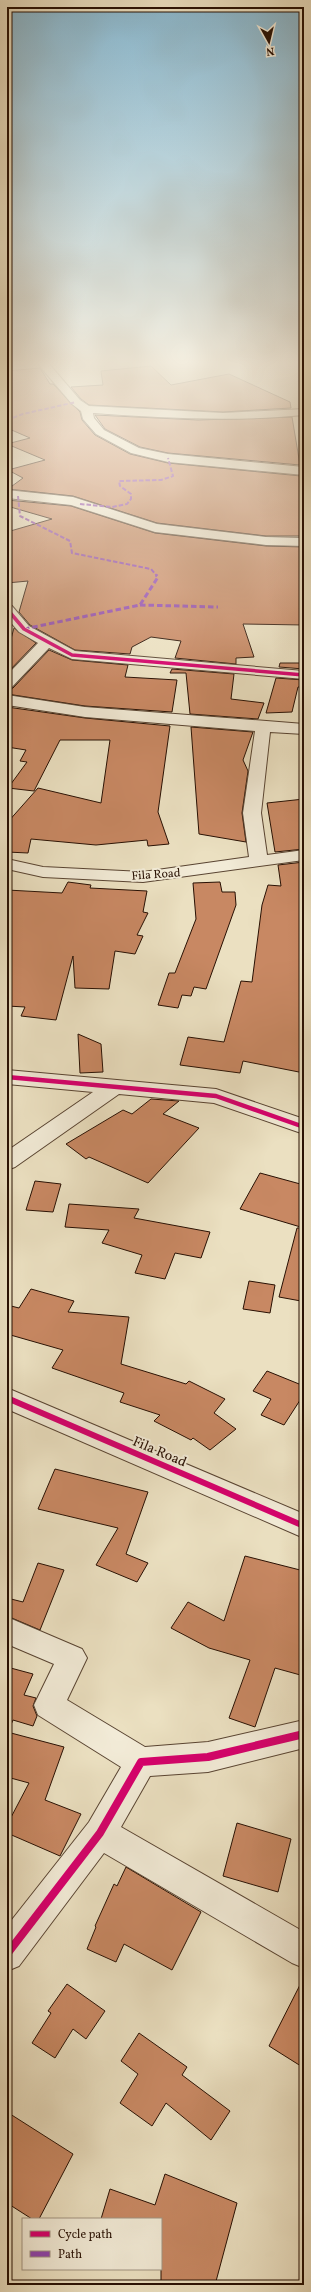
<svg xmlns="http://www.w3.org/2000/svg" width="311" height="2292" viewBox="0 0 311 2292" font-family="Vollkorn,serif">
  <rect width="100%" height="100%" fill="#ebe0c1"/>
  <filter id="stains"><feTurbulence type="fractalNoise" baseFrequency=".005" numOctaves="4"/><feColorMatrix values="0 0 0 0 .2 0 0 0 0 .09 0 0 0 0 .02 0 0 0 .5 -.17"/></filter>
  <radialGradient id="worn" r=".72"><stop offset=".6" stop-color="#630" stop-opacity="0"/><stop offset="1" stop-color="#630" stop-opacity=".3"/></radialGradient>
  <g fill="#c88863" stroke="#281003">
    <path d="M 151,366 L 171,385 L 229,374 L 290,402 L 291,408 L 223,412 L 89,405 L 81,399 L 71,387 L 103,385 L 101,371 Z"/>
    <path d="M 40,368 L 50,384 L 53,384 L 80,412 L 82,420 L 95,435 L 130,454 L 168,463 L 301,476 L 304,493 L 304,536 L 266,536 L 157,523 L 73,496 L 8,489 L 23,478 L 8,470 L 45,460 L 7,444 L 30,438 L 7,428 L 7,371 Z"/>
    <path d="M 95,415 L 198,420 L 292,417 L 300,465 L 168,453 L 140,447 L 105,429 Z"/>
    <path d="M 7,500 L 71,506 L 155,533 L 266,546 L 304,547 L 304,625 L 243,624 L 254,657 L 236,658 L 236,664 L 175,658 L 181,641 L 151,637 L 132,647 L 130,654 L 75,650 L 30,625 L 19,612 L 28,581 L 7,583 L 7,532 L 52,519 L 7,506 Z"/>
    <path d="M 14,628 L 36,643 L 7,673 L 7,643 L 11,639 Z"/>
    <path d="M 49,650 L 72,660 L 128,665 L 125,677 L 177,680 L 172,712 L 85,706 L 7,694 L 7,690 L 13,688 Z"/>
    <path d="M 280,663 L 304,663 L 304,669 L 279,667 Z"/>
    <path d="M 172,669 L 234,674 L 231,699 L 264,703 L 258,719 L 190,714 L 186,673 L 170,673 Z"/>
    <path d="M 276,678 L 304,680 L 304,687 L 298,687 L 292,712 L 266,713 Z"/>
    <path d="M 7,707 L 85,718 L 170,726 L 158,812 L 169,844 L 148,846 L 147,840 L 96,845 L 31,839 L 28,853 L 7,852 L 7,823 L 38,788 L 101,803 L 110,740 L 60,740 L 34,791 L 8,788 L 27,762 L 20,761 L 26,750 L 7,747 Z"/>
    <path d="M 191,727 L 253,732 L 243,760 L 248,771 L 242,813 L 246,842 L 199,834 Z"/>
    <path d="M 304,799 L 304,849 L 275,852 L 267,803 Z"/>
    <path d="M 304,862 L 304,1073 L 243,1061 L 240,1073 L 180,1065 L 188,1037 L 224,1042 L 241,981 L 252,982 L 262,905 L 268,885 L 281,886 L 278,865 Z"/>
    <path d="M 68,882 L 91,885 L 90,888 L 147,891 L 143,912 L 148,913 L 137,935 L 143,936 L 135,954 L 115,951 L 109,989 L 75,988 L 73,956 L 56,1020 L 21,1016 L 25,1007 L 7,1006 L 10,986 L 7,986 L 7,890 L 62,893 Z"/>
    <path d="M 220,882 L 222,892 L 235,892 L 236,905 L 206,989 L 194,987 L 191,996 L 182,995 L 178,1008 L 158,1005 L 169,973 L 175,973 L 196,919 L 193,883 Z"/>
    <path d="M 78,1034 L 101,1044 L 103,1072 L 80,1073 Z"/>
    <path d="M 151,1099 L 179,1101 L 163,1114 L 199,1128 L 148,1183 L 89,1157 L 86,1159 L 66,1144 L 123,1110 L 132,1114 Z"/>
    <path d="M 260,1173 L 304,1185 L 304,1228 L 240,1209 Z"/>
    <path d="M 35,1181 L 61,1184 L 53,1212 L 26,1210 Z"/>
    <path d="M 69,1204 L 139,1209 L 134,1218 L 210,1232 L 201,1258 L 175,1253 L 165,1279 L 135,1273 L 142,1255 L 102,1243 L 109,1230 L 65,1227 Z"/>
    <path d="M 297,1228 L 304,1228 L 304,1289 L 301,1301 L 279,1297 Z"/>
    <path d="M 249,1281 L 275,1285 L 270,1313 L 243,1309 Z"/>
    <path d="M 31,1289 L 74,1301 L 68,1312 L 129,1317 L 121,1364 L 186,1384 L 189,1381 L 225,1399 L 214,1413 L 236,1429 L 210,1450 L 193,1438 L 191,1440 L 154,1421 L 160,1415 L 120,1402 L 124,1393 L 52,1368 L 63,1350 L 7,1334 L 7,1305 L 19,1308 Z"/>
    <path d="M 267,1371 L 304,1386 L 304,1394 L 284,1425 L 261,1415 L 271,1399 L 253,1391 Z"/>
    <path d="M 55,1469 L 148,1492 L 126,1554 L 148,1563 L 137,1582 L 96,1565 L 118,1528 L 38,1509 Z"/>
    <path d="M 245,1556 L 304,1571 L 304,1676 L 275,1668 L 255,1727 L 229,1718 L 250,1660 L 209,1648 L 171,1628 L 188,1602 L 224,1621 Z"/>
    <path d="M 38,1563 L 64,1570 L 40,1630 L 7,1616 L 7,1598 L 23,1602 Z"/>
    <path d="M 7,1667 L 33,1674 L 24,1695 L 36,1698 L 33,1706 L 37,1716 L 33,1726 L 13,1720 L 7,1734 Z"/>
    <path d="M 11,1733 L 64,1747 L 45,1800 L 81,1814 L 60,1856 L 7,1833 L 7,1825 L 29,1783 L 7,1777 L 7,1743 Z"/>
    <path d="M 237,1823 L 291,1839 L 278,1892 L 223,1876 Z"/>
    <path d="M 126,1867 L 201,1912 L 172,1970 L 124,1944 L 116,1962 L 87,1949 L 96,1927 L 95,1926 L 114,1884 L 117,1886 Z"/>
    <path d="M 304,1977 L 304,2068 L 269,2046 Z"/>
    <path d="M 67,1984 L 105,2011 L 86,2039 L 73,2029 L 55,2058 L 32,2043 L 51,2013 L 48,2011 Z"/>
    <path d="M 139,2033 L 187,2067 L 182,2075 L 230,2111 L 211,2140 L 166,2103 L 152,2126 L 120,2103 L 138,2074 L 121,2061 Z"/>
    <path d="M 7,2112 L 73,2154 L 39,2219 L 32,2219 L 7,2203 Z"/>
    <path d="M 165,2174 L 237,2203 L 215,2285 L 161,2285 L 161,2219 L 101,2219 L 110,2189 L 155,2205 Z"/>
  </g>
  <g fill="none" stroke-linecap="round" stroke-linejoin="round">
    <defs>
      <g id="minor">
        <path d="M 38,364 L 49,364 L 80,400 L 89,406 L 223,413 L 304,409 L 304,415 C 233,422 163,418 93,413 L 94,418 L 104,430 L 139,448 L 168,454 L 304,467 L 304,475 L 168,462 L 131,453 L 96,434 L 83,419 L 81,411 L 72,404 Z"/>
        <path d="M 7,490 L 73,497 L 157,524 L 266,537 L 304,538 L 304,546 L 266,545 L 155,532 L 71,505 L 7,498 Z"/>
        <path d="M 7,605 L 12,606 L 29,626 L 75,651 L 304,671 L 304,679 L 72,659 L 49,648 L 12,687 L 7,689 L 7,675 L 38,643 L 19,632 L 7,618 Z"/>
        <path d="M 7,695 L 85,707 L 304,724 L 304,734 L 270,732 L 261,813 L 267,855 L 304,850 L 304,860 L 143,882 L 43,877 L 7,869 L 7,859 L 43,867 L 143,872 L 249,857 L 243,813 L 255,731 L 85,717 L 7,705 Z"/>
        <path d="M 7,1070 L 216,1089 L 304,1119 L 304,1134 L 214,1103 L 119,1094 L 15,1167 L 7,1170 L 7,1151 L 93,1092 L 7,1084 Z"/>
        <path d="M 7,1388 L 304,1514 L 304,1538 L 7,1409 Z"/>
        <path d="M 7,1617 L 82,1649 L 87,1658 L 67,1700 L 145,1747 L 208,1742 L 304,1720 L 304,1748 L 208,1772 L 150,1776 L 121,1827 L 304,1932 L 304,1968 L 292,1963 L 104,1853 L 19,1966 L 7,1971 L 7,1926 L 89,1822 L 121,1767 L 38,1715 L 34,1705 L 54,1664 L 7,1644 Z"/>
      </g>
    </defs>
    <use href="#minor" stroke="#594432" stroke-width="2"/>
    <use href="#minor" fill="#f2ebd7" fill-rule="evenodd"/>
    <g stroke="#8e44ad" stroke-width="2" stroke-dasharray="4.5 2" stroke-linecap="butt">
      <path d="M 7,420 L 23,414 L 76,402"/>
      <path d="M 18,496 L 20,516 L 70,541 L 72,553 L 151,569 L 157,576"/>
      <path d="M 80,504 L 112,507 L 127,504 L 131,499 L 131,494 L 120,486 L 119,481 L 161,480 L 173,476 L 168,458"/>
    </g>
    <g stroke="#8e44ad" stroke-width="3" stroke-dasharray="5.5 3" stroke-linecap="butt">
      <path d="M 140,605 L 218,607"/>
      <path d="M 24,629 L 140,605 L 158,577 L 156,575"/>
    </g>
    <defs>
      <path id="cycleway-far3" d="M 7,609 L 24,629 L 72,655 L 304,675"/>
      <path id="cycleway-far2" d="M 7,1077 L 216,1096 L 304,1127"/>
      <path id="cycleway-far1" d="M 7,1398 L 304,1526"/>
      <path id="cycleway" d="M 7,1954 L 100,1833 L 141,1762 L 208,1757 L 304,1734"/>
    </defs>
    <use href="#cycleway-far3" stroke="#f2ebd7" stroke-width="5"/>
    <use href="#cycleway-far2" stroke="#f2ebd7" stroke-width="7"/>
    <use href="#cycleway-far1" stroke="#f2ebd7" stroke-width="8"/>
    <use href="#cycleway" stroke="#f2ebd7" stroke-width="10"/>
    <use href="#cycleway-far3" stroke="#d6006c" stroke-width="3.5"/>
    <use href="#cycleway-far2" stroke="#d6006c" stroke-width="4.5"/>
    <use href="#cycleway-far1" stroke="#d6006c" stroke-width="6"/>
    <use href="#cycleway" stroke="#d6006c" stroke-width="8"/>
  </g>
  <linearGradient id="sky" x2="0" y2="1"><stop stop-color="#88b8d0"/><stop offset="0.53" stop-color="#f6f1e3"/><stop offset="1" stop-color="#f6f1e3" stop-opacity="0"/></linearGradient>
  <rect width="311" height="685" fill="url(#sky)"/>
  <g text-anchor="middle" stroke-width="4" stroke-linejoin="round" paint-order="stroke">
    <g font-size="12" fill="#281003" stroke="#f2ebd7">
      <text transform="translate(156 874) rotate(-4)" y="4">Fila Road</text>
    </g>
    <g font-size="14" fill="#281003" stroke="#f2ebd7">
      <text transform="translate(160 1451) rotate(23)" y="5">Fila Road</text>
    </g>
  </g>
  <rect width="311" height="2292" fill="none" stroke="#ebe0c1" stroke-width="24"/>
  <rect x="8" y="8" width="295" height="2276" fill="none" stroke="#281003" stroke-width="2"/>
  <rect x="12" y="12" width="287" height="2268" fill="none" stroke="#281003"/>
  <rect x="22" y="2218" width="140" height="52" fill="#f2ebd7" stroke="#a19382"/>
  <rect x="30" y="2231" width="20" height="6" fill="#d6006c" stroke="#a19382"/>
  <text x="58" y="2238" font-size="12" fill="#281003">Cycle path</text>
  <rect x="30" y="2251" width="20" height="6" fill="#8e44ad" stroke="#a19382"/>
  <text x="58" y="2258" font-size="12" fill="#281003">Path</text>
  <g transform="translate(269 42) rotate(172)" stroke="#f2ebd7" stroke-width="3" paint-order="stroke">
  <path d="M0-3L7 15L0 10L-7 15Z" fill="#281003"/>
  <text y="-6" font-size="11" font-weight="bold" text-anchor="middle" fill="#281003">N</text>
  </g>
  <rect width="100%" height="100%" filter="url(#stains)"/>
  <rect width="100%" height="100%" fill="url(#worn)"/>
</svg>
